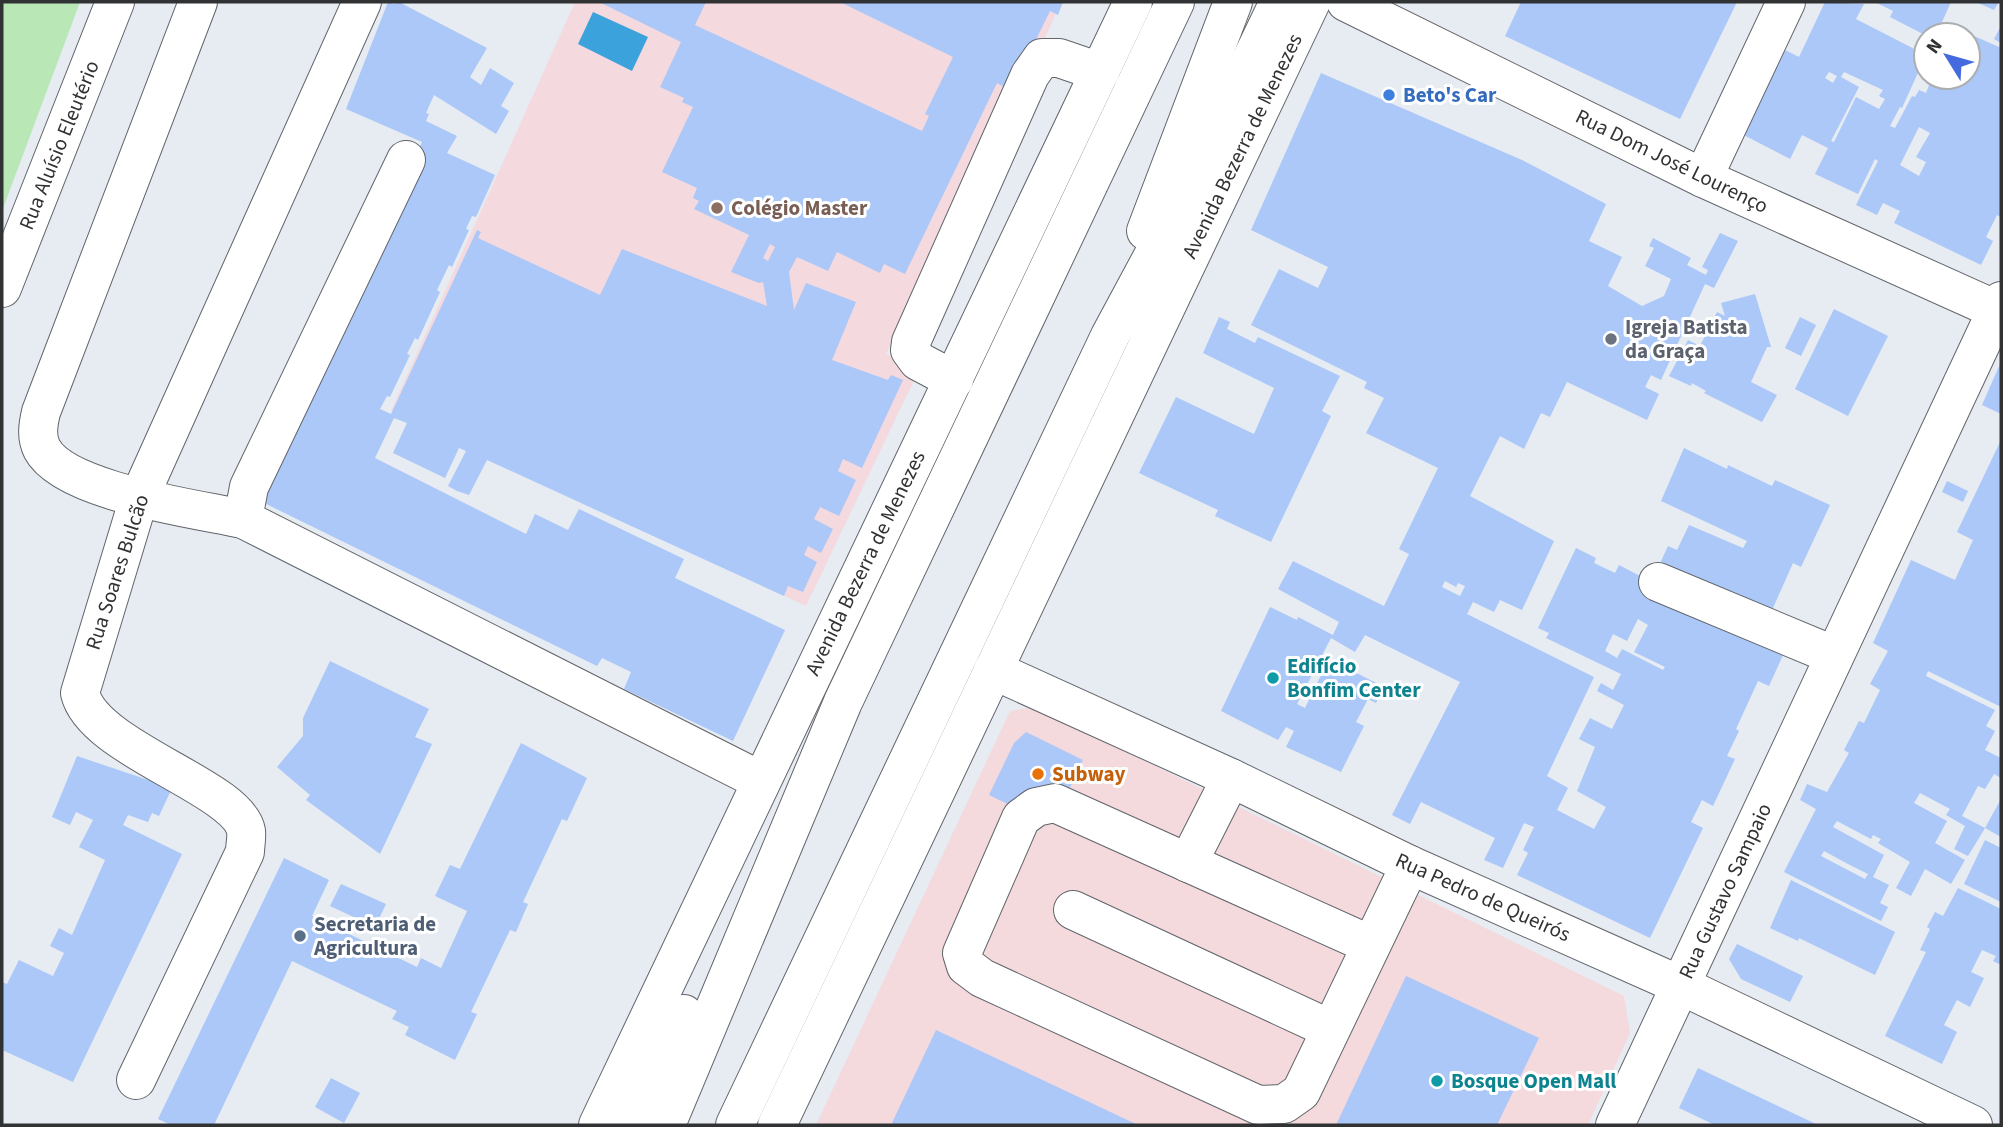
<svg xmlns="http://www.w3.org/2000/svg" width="2003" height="1127" viewBox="0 0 2003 1127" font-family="'Source Sans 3',sans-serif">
  <rect width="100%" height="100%" fill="#e7ebf2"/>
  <path fill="#f4d9dd" d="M 1035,707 L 1624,996 L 1630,1033 L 1588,1125 L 816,1125 L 1010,711 Z"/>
  <path fill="#f4d9de" d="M 575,2 L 1034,2 L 1057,11 L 1035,61 L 1020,54 L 886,354 L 919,370 L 806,606 L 391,411 Z"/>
  <path fill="#b9e7b5" d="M 2,2 L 80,2 L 2,211 Z"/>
  <path fill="#3ca2db" d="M 593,12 L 648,37 L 632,71 L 578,44 Z"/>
  <g fill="#abc8f8" fill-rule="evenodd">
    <path d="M 388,2 L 394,4 L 399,2 L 487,48 L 470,77 L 481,85 L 490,68 L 514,83 L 501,106 L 509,111 L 496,134 L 434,95 L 426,113 L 429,114 L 426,121 L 457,136 L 447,153 L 495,175 L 476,217 L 472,216 L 466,229 L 469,230 L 452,267 L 449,265 L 437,290 L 440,292 L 418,340 L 415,338 L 407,354 L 410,355 L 390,397 L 387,396 L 380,409 L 391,414 L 477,230 L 481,232 L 478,238 L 600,295 L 622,249 L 767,306 L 763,282 L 759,283 L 731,272 L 749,235 L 694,209 L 699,201 L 693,198 L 697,188 L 662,172 L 693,107 L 682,102 L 684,98 L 660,87 L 681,42 L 599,2 L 706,2 L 695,25 L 922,131 L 929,116 L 925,114 L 953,57 L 840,2 L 1063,2 L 1058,15 L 1050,11 L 1011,91 L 997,83 L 905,274 L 884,264 L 880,273 L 837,252 L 828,271 L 797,257 L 789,272 L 794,310 L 806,283 L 856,302 L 832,360 L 888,380 L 891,375 L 903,380 L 862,468 L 843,459 L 838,471 L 856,480 L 839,516 L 820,507 L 814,519 L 833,529 L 821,553 L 808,546 L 804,555 L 817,562 L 803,592 L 788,586 L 784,596 L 487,460 L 469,495 L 457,491 L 448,486 L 466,451 L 459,448 L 445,478 L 393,453 L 407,423 L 394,418 L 375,458 L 526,534 L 535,514 L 568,530 L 579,509 L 684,559 L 675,578 L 785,630 L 733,741 L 624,689 L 631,672 L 602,658 L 597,666 L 256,499 L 422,142 L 346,109 ZM 770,244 L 775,247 L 768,261 L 763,258 Z"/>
    <path d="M 1521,2 L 1737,2 L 1680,119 L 1505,36 Z"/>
    <path d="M 1825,2 L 1864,4 L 1856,19 L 1926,55 L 1902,108 L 1900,107 L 1890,126 L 1895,128 L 1912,96 L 1915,97 L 1919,90 L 1926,93 L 1931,80 L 1940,84 L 1943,77 L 1958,80 L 1968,77 L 1968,35 L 1925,35 L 1890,17 L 1893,11 L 1875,2 L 1951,2 L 1942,22 L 1999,47 L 2001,44 L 2001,217 L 1997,215 L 1986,237 L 1993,241 L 1981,265 L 1894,223 L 1900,211 L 1883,203 L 1877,215 L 1856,205 L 1878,161 L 1875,159 L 1858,194 L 1815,174 L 1828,148 L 1802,135 L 1790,159 L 1736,131 L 1779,47 L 1799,57 ZM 1829,72 L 1837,76 L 1833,83 L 1825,78 ZM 1844,72 L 1883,90 L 1879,96 L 1885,99 L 1879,109 L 1856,97 L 1834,142 L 1831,141 L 1859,87 L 1841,77 ZM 1919,127 L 1930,133 L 1916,157 L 1926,162 L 1919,176 L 1900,165 Z"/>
    <path d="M 1976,2 L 1999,2 L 1994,10 Z"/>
    <path d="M 2001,26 L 2001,43 L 1994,39 Z"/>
    <path d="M 1321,73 L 1522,160 L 1606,204 L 1589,241 L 1622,257 L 1608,286 L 1642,306 L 1664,296 L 1671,279 L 1645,266 L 1654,248 L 1649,246 L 1653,238 L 1691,258 L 1687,265 L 1706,275 L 1708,270 L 1702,267 L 1720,233 L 1738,241 L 1714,288 L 1705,284 L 1661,380 L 1651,375 L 1645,387 L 1659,394 L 1647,420 L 1567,382 L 1550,417 L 1541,413 L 1524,449 L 1500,436 L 1470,496 L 1554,541 L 1522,610 L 1500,600 L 1494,612 L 1473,602 L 1467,614 L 1594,677 L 1547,776 L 1568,788 L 1557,810 L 1594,829 L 1606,807 L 1577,791 L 1595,747 L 1579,739 L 1590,718 L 1612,729 L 1624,705 L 1597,691 L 1601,683 L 1613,690 L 1621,674 L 1546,638 L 1549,633 L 1538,628 L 1576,548 L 1596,558 L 1594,563 L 1615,573 L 1619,565 L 1642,577 L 1639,585 L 1784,653 L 1769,686 L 1758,681 L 1736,729 L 1739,731 L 1727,756 L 1735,759 L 1713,806 L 1702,800 L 1691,822 L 1703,828 L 1650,938 L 1517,875 L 1528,853 L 1523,850 L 1534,827 L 1524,823 L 1503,868 L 1484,860 L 1495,838 L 1421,802 L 1410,824 L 1392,815 L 1460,682 L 1365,635 L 1355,652 L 1331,638 L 1297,704 L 1305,708 L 1329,659 L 1384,687 L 1376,703 L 1368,699 L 1356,722 L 1364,726 L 1341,772 L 1286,747 L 1294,731 L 1286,727 L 1278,740 L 1221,711 L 1270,607 L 1297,620 L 1298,617 L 1333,635 L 1339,622 L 1278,589 L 1293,561 L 1384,606 L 1409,554 L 1399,549 L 1438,468 L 1366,433 L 1384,398 L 1364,388 L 1367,382 L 1251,325 L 1279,269 L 1318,288 L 1328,267 L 1251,230 ZM 1445,581 L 1456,587 L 1458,583 L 1465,586 L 1460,596 L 1442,587 ZM 1638,619 L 1648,625 L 1634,652 L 1665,667 L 1663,670 L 1622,649 L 1617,658 L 1605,651 L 1613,634 L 1627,641 Z"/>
    <path d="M 1755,294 L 1771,347 L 1767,347 L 1751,382 L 1777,395 L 1762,422 L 1704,393 L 1706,391 L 1692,383 L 1691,386 L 1669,376 L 1688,340 L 1700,346 L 1717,312 L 1725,316 L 1721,303 Z"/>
    <path d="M 1834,309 L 1888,336 L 1848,416 L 1795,389 Z"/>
    <path d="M 1219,317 L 1230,322 L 1227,329 L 1255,343 L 1258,337 L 1340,376 L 1322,411 L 1331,416 L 1271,542 L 1215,516 L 1218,510 L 1139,473 L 1176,397 L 1254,434 L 1274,388 L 1203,353 Z"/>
    <path d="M 1800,317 L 1816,325 L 1801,356 L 1785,348 Z"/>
    <path d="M 2001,362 L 2001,414 L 1982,405 Z"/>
    <path d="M 2001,440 L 2001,707 L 1928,671 L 1926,676 L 1995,710 L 1986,726 L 1995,731 L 1985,750 L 2001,758 L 2001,778 L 1994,774 L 1985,789 L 1978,786 L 1962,816 L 1985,828 L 1968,856 L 1954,849 L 1965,826 L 1946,815 L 1950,809 L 1920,793 L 1914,803 L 1947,821 L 1935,843 L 1965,860 L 1951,884 L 1925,869 L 1911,896 L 1896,888 L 1910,862 L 1878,843 L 1881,839 L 1873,835 L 1871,839 L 1837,821 L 1833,827 L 1884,855 L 1873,877 L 1889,885 L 1880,903 L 1888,907 L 1881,921 L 1784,872 L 1816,809 L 1800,800 L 1807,784 L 1827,792 L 1849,753 L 1844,750 L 1859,721 L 1864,723 L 1880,690 L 1870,684 L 1888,651 L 1873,643 L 1911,560 L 1955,580 L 1973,540 L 1957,532 ZM 1824,851 L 1848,864 L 1868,874 L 1865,879 L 1821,856 Z"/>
    <path d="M 1684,448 L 1727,469 L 1728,465 L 1772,486 L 1775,480 L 1830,505 L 1801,567 L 1793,563 L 1769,617 L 1656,572 L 1668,546 L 1677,550 L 1689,525 L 1743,548 L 1747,541 L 1661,501 Z"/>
    <path d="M 1947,481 L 1968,491 L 1963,502 L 1942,492 Z"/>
    <path d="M 330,661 L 429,709 L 415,737 L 432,744 L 380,854 L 306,800 L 310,795 L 277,767 L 303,736 L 303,718 Z"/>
    <path d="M 1026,732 L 1083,760 L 1066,796 L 1022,811 L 989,795 L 1014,743 Z"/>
    <path d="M 521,743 L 587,778 L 567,821 L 562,819 L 523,902 L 528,904 L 516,932 L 510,930 L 471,1012 L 477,1014 L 455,1060 L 405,1035 L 409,1027 L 392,1019 L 397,1011 L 292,961 L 214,1125 L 171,1125 L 158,1119 L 284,858 L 329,880 L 312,916 L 417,967 L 421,958 L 441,968 L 467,911 L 435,896 L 450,865 L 460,869 Z"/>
    <path d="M 77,756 L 172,788 L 159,816 L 152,813 L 148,822 L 128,815 L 123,825 L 182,854 L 73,1082 L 2,1050 L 2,982 L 7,984 L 19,960 L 53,976 L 64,953 L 50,946 L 59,928 L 72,935 L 105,860 L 79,847 L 93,820 L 76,812 L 70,825 L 52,817 Z"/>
    <path d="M 2001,799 L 2001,837 L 1985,828 Z"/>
    <path d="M 1985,840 L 2001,848 L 2001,902 L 1964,884 Z"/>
    <path d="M 1791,880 L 1895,932 L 1875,975 L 1799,938 L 1798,941 L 1770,928 Z"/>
    <path d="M 341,884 L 386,904 L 375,927 L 330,906 Z"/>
    <path d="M 1958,888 L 2001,909 L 2001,965 L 1993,961 L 1996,956 L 1982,950 L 1971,972 L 1984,978 L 1970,1007 L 1957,1000 L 1944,1025 L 1957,1032 L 1942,1064 L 1885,1036 L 1926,952 L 1920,950 L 1930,929 L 1927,927 L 1935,912 L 1943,916 Z"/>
    <path d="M 1737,944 L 1803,976 L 1790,1002 L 1741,979 L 1729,959 Z"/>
    <path d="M 1406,976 L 1539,1038 L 1497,1125 L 1336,1125 Z"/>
    <path d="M 936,1030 L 1138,1125 L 891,1125 Z"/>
    <path d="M 1698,1068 L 1818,1125 L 1715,1125 L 1679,1108 Z"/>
    <path d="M 331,1078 L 360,1093 L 344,1123 L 315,1107 Z"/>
  </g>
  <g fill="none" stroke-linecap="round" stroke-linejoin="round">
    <defs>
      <g id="minor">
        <path d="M 198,2 L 41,412 C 38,425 36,437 42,449 C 65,492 198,509 243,519"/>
        <path d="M 1346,2 L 1703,178 L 2001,312"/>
        <path d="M 406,160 L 249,487 L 243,519 L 761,781"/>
        <path d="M 1703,178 L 1786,2"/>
        <path d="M 1146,231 L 1233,2"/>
        <path d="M 2,288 L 115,2"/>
        <path d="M 954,380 L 918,361 L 910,350 L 911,342 L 1030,75 L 1042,58 L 1059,58 L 1100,72"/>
        <path d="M 1658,582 L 1833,655"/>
        <path d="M 993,670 L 1231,778 L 1410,865 L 1682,986 L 1973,1125"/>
        <path d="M 1188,863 L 1231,778"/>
        <path d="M 1073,910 L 1330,1029"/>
        <path d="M 1371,945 L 1055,803 L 1036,807 L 1021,818 L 962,953 L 966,966 L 982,978 L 1258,1105 L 1284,1104 L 1301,1092 L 1410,865"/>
        <path d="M 136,1080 L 245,852 C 245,846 247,837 246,831 C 238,787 93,749 80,693 L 139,498 L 362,2"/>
        <path d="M 633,1125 L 684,1014"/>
        <path d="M 666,1125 L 843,702 L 1175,2"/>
        <path d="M 735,1125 L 1110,336 L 1189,189 L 1279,2"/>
        <path d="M 1615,1125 L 2001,301"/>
      </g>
      <g id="major">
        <path d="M 598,1125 L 1133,2"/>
        <path d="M 777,1125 L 1311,2"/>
      </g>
    </defs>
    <use href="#minor" stroke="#61656a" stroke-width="40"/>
    <use href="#major" stroke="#61656a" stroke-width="40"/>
    <use href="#minor" stroke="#fff" stroke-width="38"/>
    <use href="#major" stroke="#fff" stroke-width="38"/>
  </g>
  <circle fill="#3f7fe0" stroke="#fff" stroke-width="2.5" cx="1389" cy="95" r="7"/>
  <circle fill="#8d6e63" stroke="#fff" stroke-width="2.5" cx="717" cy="208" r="7"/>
  <circle fill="#6b7280" stroke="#fff" stroke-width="2.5" cx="1611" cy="339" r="7"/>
  <g fill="#0f9aa8" stroke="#fff" stroke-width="2.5">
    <circle cx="1273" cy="678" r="7"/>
    <circle cx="1437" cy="1081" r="7"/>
  </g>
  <circle fill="#e8710a" stroke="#fff" stroke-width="2.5" cx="1038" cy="774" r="7"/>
  <circle fill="#5c6f8a" stroke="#fff" stroke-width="2.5" cx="300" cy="936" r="7"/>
  <g text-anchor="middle" stroke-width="6" stroke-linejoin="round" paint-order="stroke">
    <g font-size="21" font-weight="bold" fill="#366cbe" stroke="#fff" text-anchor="start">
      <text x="1403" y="102">Beto's Car</text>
    </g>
    <g font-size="21" fill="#303234" stroke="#fff">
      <text transform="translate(59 145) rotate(-68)" y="7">Rua Aluísio Eleutério</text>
      <text transform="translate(1242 146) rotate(-64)" y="7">Avenida Bezerra de Menezes</text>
      <text transform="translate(1672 161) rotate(26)" y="7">Rua Dom José Lourenço</text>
      <text transform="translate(865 563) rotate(-64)" y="7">Avenida Bezerra de Menezes</text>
      <text transform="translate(117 572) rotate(-72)" y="7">Rua Soares Bulcão</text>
      <text transform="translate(1725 891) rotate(-65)" y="7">Rua Gustavo Sampaio</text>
      <text transform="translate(1483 897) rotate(24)" y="7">Rua Pedro de Queirós</text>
    </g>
    <g font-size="21" font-weight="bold" fill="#785e54" stroke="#fff" text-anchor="start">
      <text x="731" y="215">Colégio Master</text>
    </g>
    <g font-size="21" font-weight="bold" fill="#5b616d" stroke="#fff" text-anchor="start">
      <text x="1625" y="334">Igreja Batista<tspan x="1625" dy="24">da Graça</tspan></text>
    </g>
    <g font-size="21" font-weight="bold" fill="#0d838f" stroke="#fff" text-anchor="start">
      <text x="1287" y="673">Edifício<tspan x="1287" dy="24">Bonfim Center</tspan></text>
      <text x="1451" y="1088">Bosque Open Mall</text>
    </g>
    <g font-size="21" font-weight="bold" fill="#c56008" stroke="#fff" text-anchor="start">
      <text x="1052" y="781">Subway</text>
    </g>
    <g font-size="21" font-weight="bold" fill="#4e5e75" stroke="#fff" text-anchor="start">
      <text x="314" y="931">Secretaria de<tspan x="314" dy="24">Agricultura</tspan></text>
    </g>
  </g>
  <rect width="2003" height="1127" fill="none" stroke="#303234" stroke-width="7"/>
  <g transform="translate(1947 56) rotate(307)"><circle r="33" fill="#ffffff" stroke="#acadae" stroke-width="2"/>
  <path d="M0-5L12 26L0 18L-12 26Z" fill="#456add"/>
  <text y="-10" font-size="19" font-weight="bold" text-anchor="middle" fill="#303234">N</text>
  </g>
</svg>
